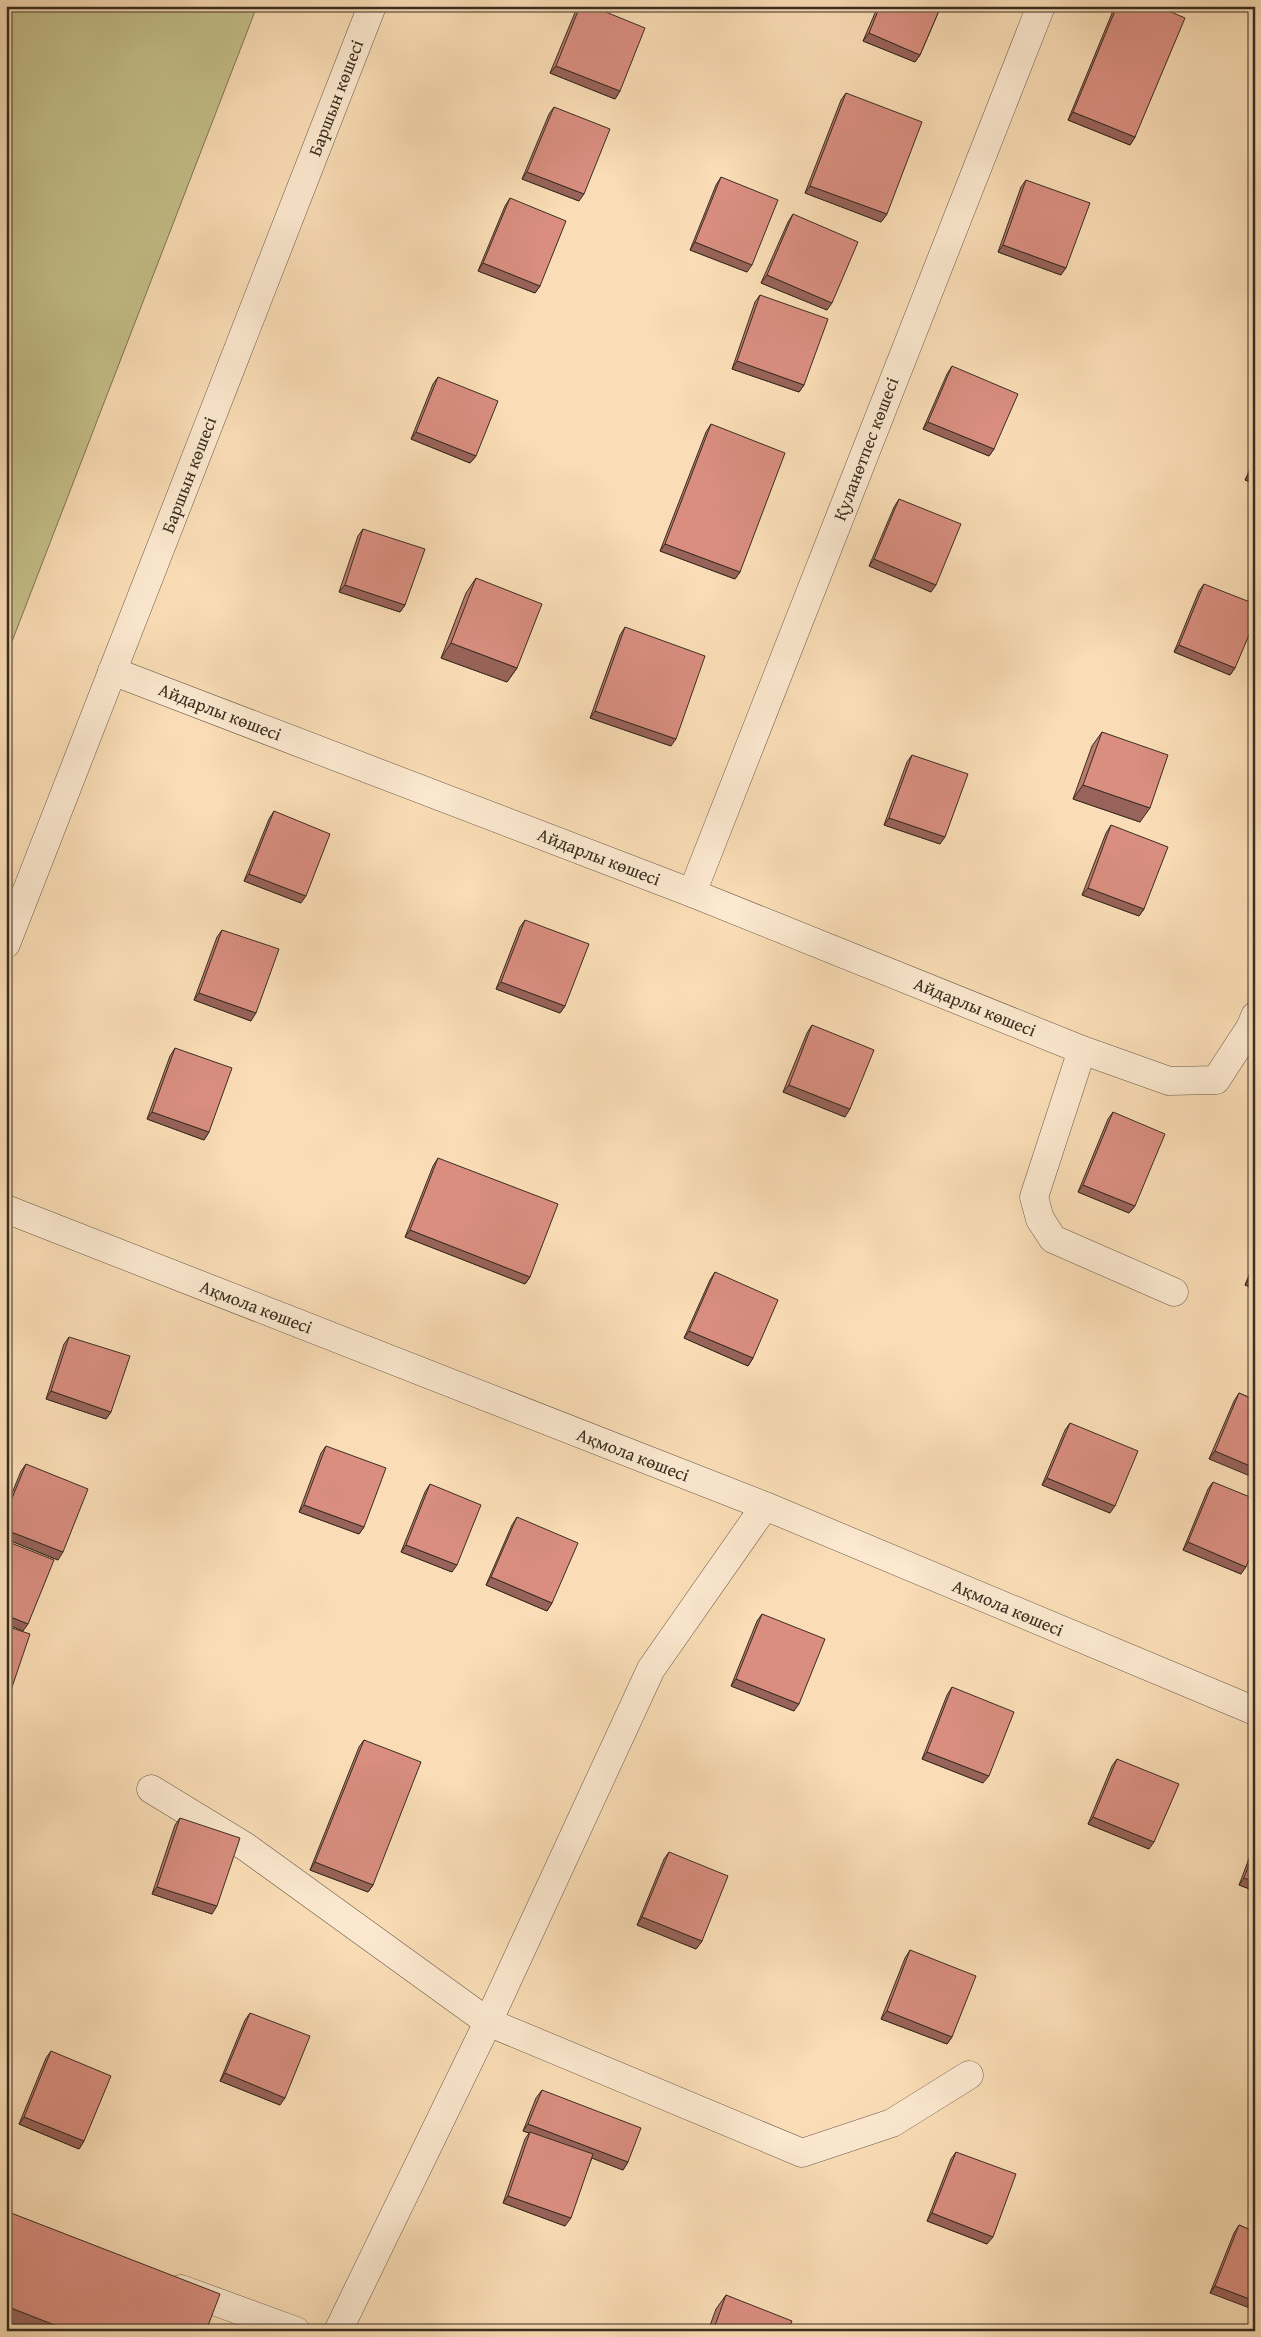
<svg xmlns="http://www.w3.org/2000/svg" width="1261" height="2337" viewBox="0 0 1261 2337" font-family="'Gentium Book Plus',serif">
  <rect width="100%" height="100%" fill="#faddb6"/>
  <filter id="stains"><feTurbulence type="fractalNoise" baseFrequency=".004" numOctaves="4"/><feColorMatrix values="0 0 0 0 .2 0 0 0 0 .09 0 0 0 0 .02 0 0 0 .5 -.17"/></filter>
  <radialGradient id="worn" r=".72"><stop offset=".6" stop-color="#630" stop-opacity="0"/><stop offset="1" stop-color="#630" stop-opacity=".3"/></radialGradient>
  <path fill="#c4bf89" stroke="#7e7654" d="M 6,6 L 257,6 L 6,657 Z"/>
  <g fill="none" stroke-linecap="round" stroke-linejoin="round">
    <defs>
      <g id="minor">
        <path d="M 112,671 L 692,893 L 1082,1050 L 1169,1081 L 1216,1080 L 1250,1028 L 1255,1016"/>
        <path d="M 692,893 L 1041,6"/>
        <path d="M 6,944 L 372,6"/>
        <path d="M 1082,1050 L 1034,1197 L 1040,1219 L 1053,1239 L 1174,1292"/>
        <path d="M 6,1209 L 765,1506 L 1255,1711"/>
        <path d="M 151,1789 L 246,1847 L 488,2022 L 802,2153 L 892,2123 L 969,2075"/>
        <path d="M 181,2289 L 296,2331"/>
        <path d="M 338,2331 L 488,2022 L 651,1669 L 765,1506"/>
      </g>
    </defs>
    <use href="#minor" stroke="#695946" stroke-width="29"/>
    <use href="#minor" stroke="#fce9d0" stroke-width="28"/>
  </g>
  <g fill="#bb7a6e" stroke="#392d20">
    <path d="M 578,6 L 591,6 L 620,91 L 615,99 L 550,73 L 576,10 Z"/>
    <path d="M 878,6 L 941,6 L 920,55 L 915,62 L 863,41 Z"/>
    <path d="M 1115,6 L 1157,6 L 1135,137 L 1130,145 L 1068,120 Z"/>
    <path d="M 846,93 L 887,214 L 881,222 L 805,193 L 841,100 Z"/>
    <path d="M 554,107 L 579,201 L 522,179 L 549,114 Z"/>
    <path d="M 721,177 L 747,272 L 690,250 L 716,185 Z"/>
    <path d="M 1026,180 L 1061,275 L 998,252 L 1021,187 Z"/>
    <path d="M 510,198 L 540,286 L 535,293 L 478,271 L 505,206 Z"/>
    <path d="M 793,214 L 827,310 L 761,283 L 788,222 Z"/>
    <path d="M 760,295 L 804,385 L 799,392 L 732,369 L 755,302 Z"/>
    <path d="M 952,366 L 994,449 L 989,456 L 923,429 L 947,374 Z"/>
    <path d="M 438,377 L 476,456 L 470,463 L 411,439 L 433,384 Z"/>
    <path d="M 711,424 L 740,572 L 735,579 L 660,551 L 706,432 Z"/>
    <path d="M 1255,458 L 1255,484 L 1245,480 Z"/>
    <path d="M 899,499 L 931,592 L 869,566 L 894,507 Z"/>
    <path d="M 363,529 L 405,605 L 400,612 L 339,592 L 358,536 Z"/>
    <path d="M 476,578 L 517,668 L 507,682 L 441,658 L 466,593 Z"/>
    <path d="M 1204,584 L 1235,668 L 1230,675 L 1174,652 L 1199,591 Z"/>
    <path d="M 625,627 L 671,746 L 590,718 L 620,635 Z"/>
    <path d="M 1102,732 L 1140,822 L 1073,799 L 1092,746 Z"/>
    <path d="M 912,755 L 940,844 L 884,825 L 907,762 Z"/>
    <path d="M 274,811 L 301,903 L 244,881 L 269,819 Z"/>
    <path d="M 1111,825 L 1144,909 L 1139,916 L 1082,895 L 1106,833 Z"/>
    <path d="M 525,920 L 565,1006 L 560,1013 L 496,989 L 520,927 Z"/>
    <path d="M 222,930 L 251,1021 L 194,1000 L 217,937 Z"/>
    <path d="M 812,1025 L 845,1117 L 783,1092 L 807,1033 Z"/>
    <path d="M 175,1048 L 209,1132 L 204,1140 L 147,1119 L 170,1056 Z"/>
    <path d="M 1113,1112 L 1135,1206 L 1129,1213 L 1078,1192 L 1108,1119 Z"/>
    <path d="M 438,1158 L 530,1277 L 525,1284 L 405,1237 L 433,1166 Z"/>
    <path d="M 1255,1260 L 1255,1289 L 1245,1285 Z"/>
    <path d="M 715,1272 L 753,1358 L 748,1366 L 684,1338 L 710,1280 Z"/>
    <path d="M 69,1337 L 111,1412 L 106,1419 L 46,1399 L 64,1344 Z"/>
    <path d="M 1239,1393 L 1255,1400 L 1209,1459 L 1234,1401 Z"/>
    <path d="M 1070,1423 L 1110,1513 L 1042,1485 L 1065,1430 Z"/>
    <path d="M 326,1446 L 364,1527 L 359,1534 L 299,1512 L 321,1453 Z"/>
    <path d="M 26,1464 L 58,1560 L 6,1539 L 6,1508 L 21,1471 Z"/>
    <path d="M 1213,1482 L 1241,1574 L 1183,1550 L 1208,1489 Z"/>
    <path d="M 430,1484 L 452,1572 L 401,1552 L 425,1492 Z"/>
    <path d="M 517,1517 L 552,1603 L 547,1611 L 486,1585 L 512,1525 Z"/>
    <path d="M 762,1614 L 794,1711 L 731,1686 L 757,1621 Z"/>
    <path d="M 952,1687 L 983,1783 L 922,1759 L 947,1695 Z"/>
    <path d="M 364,1740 L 373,1885 L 368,1892 L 310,1870 L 359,1747 Z"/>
    <path d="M 1117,1759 L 1149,1849 L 1088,1824 L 1112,1766 Z"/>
    <path d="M 180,1818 L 212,1914 L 152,1894 L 175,1825 Z"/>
    <path d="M 1255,1843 L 1255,1891 L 1239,1885 Z"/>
    <path d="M 669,1852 L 702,1941 L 696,1949 L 637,1925 L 664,1859 Z"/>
    <path d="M 910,1950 L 952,2037 L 947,2044 L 881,2019 L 905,1958 Z"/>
    <path d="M 250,2013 L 280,2105 L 220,2081 L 245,2020 Z"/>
    <path d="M 51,2051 L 84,2141 L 79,2149 L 19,2124 L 46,2058 Z"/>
    <path d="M 542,2090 L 628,2162 L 623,2170 L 592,2158 L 565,2226 L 503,2203 L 525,2139 L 529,2133 L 523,2131 L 536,2098 Z"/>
    <path d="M 956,2152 L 987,2244 L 927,2221 L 951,2159 Z"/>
    <path d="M 1255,2200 L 1255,2212 L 1251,2211 Z"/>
    <path d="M 1239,2225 L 1255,2232 L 1210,2293 L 1234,2233 Z"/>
    <path d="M 726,2295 L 788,2331 L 708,2331 L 716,2309 Z"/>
  </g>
  <g fill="#98635a" stroke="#392d20">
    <path d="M 869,33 L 920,55 L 915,62 L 863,41 Z"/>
    <path d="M 556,66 L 620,91 L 615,99 L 550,73 Z"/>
    <path d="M 1073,112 L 1135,137 L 1130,145 L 1068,120 Z"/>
    <path d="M 527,172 L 584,194 L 579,201 L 522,179 Z"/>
    <path d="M 810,186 L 887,214 L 881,222 L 805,193 Z"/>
    <path d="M 695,242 L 752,265 L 747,272 L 690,250 Z"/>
    <path d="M 1003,245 L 1066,268 L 1061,275 L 998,252 Z"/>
    <path d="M 483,263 L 540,286 L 535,293 L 478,271 Z"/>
    <path d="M 767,275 L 832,303 L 827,310 L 761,283 Z"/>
    <path d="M 737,361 L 804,385 L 799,392 L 732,369 Z"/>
    <path d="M 928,422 L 994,449 L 989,456 L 923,429 Z"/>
    <path d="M 416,432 L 476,456 L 470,463 L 411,439 Z"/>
    <path d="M 1251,473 L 1255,474 L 1255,484 L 1245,480 Z"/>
    <path d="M 665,544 L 740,572 L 735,579 L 660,551 Z"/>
    <path d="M 874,559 L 936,585 L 931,592 L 869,566 Z"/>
    <path d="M 345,585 L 405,605 L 400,612 L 339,592 Z"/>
    <path d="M 451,643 L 517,668 L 507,682 L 441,658 Z"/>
    <path d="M 1179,645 L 1235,668 L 1230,675 L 1174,652 Z"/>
    <path d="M 595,711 L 676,739 L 671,746 L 590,718 Z"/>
    <path d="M 1083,785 L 1150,808 L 1140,822 L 1073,799 Z"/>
    <path d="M 889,818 L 945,837 L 940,844 L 884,825 Z"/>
    <path d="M 249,874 L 306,896 L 301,903 L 244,881 Z"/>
    <path d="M 1088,888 L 1144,909 L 1139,916 L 1082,895 Z"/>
    <path d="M 501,982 L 565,1006 L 560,1013 L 496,989 Z"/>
    <path d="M 199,993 L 256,1013 L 251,1021 L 194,1000 Z"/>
    <path d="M 789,1085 L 850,1109 L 845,1117 L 783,1092 Z"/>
    <path d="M 152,1112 L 209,1132 L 204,1140 L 147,1119 Z"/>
    <path d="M 1083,1185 L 1135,1206 L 1129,1213 L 1078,1192 Z"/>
    <path d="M 410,1230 L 530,1277 L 525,1284 L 405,1237 Z"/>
    <path d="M 1250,1277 L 1255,1279 L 1255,1289 L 1245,1285 Z"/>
    <path d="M 689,1331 L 753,1358 L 748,1366 L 684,1338 Z"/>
    <path d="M 51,1391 L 111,1412 L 106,1419 L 46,1399 Z"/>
    <path d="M 1215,1451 L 1255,1468 L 1255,1478 L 1209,1459 Z"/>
    <path d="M 1047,1478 L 1115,1506 L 1110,1513 L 1042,1485 Z"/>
    <path d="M 304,1505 L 364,1527 L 359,1534 L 299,1512 Z"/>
    <path d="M 6,1530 L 63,1552 L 58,1560 L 6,1539 Z"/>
    <path d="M 1188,1542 L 1246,1567 L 1241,1574 L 1183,1550 Z"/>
    <path d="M 406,1545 L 457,1565 L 452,1572 L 401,1552 Z"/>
    <path d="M 491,1577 L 552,1603 L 547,1611 L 486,1585 Z"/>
    <path d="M 6,1615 L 28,1624 L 23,1631 L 6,1624 Z"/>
    <path d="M 736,1679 L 799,1704 L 794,1711 L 731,1686 Z"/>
    <path d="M 927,1752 L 989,1776 L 983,1783 L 922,1759 Z"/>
    <path d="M 1093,1817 L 1154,1842 L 1149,1849 L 1088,1824 Z"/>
    <path d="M 315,1862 L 373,1885 L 368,1892 L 310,1870 Z"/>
    <path d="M 1244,1878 L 1255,1882 L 1255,1891 L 1239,1885 Z"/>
    <path d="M 157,1887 L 217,1906 L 212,1914 L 152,1894 Z"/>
    <path d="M 642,1917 L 702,1941 L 696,1949 L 637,1925 Z"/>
    <path d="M 887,2011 L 952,2037 L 947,2044 L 881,2019 Z"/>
    <path d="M 225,2073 L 285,2098 L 280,2105 L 220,2081 Z"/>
    <path d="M 24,2117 L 84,2141 L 79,2149 L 19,2124 Z"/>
    <path d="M 528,2124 L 628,2162 L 623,2170 L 529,2134 L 530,2132 L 529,2133 L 523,2131 Z"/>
    <path d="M 508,2196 L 571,2218 L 565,2226 L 503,2203 Z"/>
    <path d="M 1255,2205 L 1255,2212 L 1251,2211 Z"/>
    <path d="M 932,2213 L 993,2237 L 987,2244 L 927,2221 Z"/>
    <path d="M 1215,2286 L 1255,2301 L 1255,2310 L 1210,2293 Z"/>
    <path d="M 6,2306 L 70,2331 L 6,2331 Z"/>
  </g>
  <g fill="#d98e80" stroke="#392d20">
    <path d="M 580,6 L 591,6 L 645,28 L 620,91 L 556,66 Z"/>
    <path d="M 880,6 L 941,6 L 920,55 L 869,33 Z"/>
    <path d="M 1117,6 L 1157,6 L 1185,18 L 1135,137 L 1073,112 Z"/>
    <path d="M 846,93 L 922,122 L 887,214 L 810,186 Z"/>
    <path d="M 554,107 L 610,129 L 584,194 L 527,172 Z"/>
    <path d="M 721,177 L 778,200 L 752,265 L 695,242 Z"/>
    <path d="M 1026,180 L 1090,203 L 1066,268 L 1003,245 Z"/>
    <path d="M 510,198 L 566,221 L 540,286 L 483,263 Z"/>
    <path d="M 793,214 L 858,242 L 832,303 L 767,275 Z"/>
    <path d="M 760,295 L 828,319 L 804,385 L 737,361 Z"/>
    <path d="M 952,366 L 1018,394 L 994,449 L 928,422 Z"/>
    <path d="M 438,377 L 498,401 L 476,456 L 416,432 Z"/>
    <path d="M 711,424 L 785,453 L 740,572 L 665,544 Z"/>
    <path d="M 1255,463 L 1255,474 L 1251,473 Z"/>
    <path d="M 899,499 L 961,524 L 936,585 L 874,559 Z"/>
    <path d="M 363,529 L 425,549 L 405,605 L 345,585 Z"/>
    <path d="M 476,578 L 542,604 L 517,668 L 451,643 Z"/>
    <path d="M 1204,584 L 1255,604 L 1255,621 L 1235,668 L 1179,645 Z"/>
    <path d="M 625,627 L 705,656 L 676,739 L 595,711 Z"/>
    <path d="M 1102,732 L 1168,755 L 1150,808 L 1083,785 Z"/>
    <path d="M 912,755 L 968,774 L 945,837 L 889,818 Z"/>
    <path d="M 274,811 L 330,834 L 306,896 L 249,874 Z"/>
    <path d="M 1111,825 L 1168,847 L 1144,909 L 1088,888 Z"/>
    <path d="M 525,920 L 589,944 L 565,1006 L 501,982 Z"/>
    <path d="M 222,930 L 279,949 L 256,1013 L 199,993 Z"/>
    <path d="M 812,1025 L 874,1050 L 850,1109 L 789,1085 Z"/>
    <path d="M 175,1048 L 232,1068 L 209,1132 L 152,1112 Z"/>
    <path d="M 1113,1112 L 1165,1134 L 1135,1206 L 1083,1185 Z"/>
    <path d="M 438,1158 L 558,1204 L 530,1277 L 410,1230 Z"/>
    <path d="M 1255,1265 L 1255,1279 L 1250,1277 Z"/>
    <path d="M 715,1272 L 778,1300 L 753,1358 L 689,1331 Z"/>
    <path d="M 69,1337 L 130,1356 L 111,1412 L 51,1391 Z"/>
    <path d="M 1239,1393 L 1255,1400 L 1255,1468 L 1215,1451 Z"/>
    <path d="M 1070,1423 L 1138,1451 L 1115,1506 L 1047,1478 Z"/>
    <path d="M 326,1446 L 386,1468 L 364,1527 L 304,1505 Z"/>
    <path d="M 26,1464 L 88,1489 L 63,1552 L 6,1530 L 6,1513 Z"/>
    <path d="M 1213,1482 L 1255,1499 L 1255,1545 L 1246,1567 L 1188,1542 Z"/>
    <path d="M 430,1484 L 481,1505 L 457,1565 L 406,1545 Z"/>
    <path d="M 517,1517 L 578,1543 L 552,1603 L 491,1577 Z"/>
    <path d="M 6,1541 L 54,1560 L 28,1624 L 6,1615 Z"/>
    <path d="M 762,1614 L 825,1639 L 799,1704 L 736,1679 Z"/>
    <path d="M 6,1626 L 30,1634 L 9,1696 L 6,1695 Z"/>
    <path d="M 952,1687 L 1014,1712 L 989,1776 L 927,1752 Z"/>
    <path d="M 364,1740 L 421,1762 L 373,1885 L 315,1862 Z"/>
    <path d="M 1117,1759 L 1179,1784 L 1154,1842 L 1093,1817 Z"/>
    <path d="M 180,1818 L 240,1838 L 217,1906 L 157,1887 Z"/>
    <path d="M 1255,1849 L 1255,1882 L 1244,1878 Z"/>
    <path d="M 669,1852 L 728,1876 L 702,1941 L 642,1917 Z"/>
    <path d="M 910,1950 L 976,1976 L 952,2037 L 887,2011 Z"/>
    <path d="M 250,2013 L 310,2036 L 285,2098 L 225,2073 Z"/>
    <path d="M 51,2051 L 111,2076 L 84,2141 L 24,2117 Z"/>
    <path d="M 542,2090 L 641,2128 L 628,2162 L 528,2124 Z"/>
    <path d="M 530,2132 L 593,2154 L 571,2218 L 508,2196 Z"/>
    <path d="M 956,2152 L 1016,2174 L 993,2237 L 932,2213 Z"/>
    <path d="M 6,2211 L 220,2294 L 206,2331 L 70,2331 L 6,2306 Z"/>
    <path d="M 1239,2225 L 1255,2232 L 1255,2301 L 1215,2286 Z"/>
    <path d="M 726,2295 L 792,2321 L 788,2331 L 713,2331 Z"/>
  </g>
  <g text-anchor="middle" stroke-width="4.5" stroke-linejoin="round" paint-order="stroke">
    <g font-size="18" fill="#392d20" stroke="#fce9d0">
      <text transform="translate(336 98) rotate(-69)" y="6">Баршын көшесі</text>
      <text transform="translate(866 449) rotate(-69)" y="6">Қуланөтпес көшесі</text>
      <text transform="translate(189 475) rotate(-69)" y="6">Баршын көшесі</text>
      <text transform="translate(220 712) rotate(21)" y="6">Айдарлы көшесі</text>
      <text transform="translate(599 857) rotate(21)" y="6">Айдарлы көшесі</text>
      <text transform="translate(975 1007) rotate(22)" y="6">Айдарлы көшесі</text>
      <text transform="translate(256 1307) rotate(21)" y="6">Ақмола көшесі</text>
      <text transform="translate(633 1455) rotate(21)" y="6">Ақмола көшесі</text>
      <text transform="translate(1008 1608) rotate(23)" y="6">Ақмола көшесі</text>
    </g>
  </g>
  <rect width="1261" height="2337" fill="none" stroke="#faddb6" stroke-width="25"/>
  <rect x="8" y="8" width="1246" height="2322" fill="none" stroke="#392d20" stroke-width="2.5"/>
  <rect x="12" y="12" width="1236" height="2312" fill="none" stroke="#392d20"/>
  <rect width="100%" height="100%" filter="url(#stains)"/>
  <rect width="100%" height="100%" fill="url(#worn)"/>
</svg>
